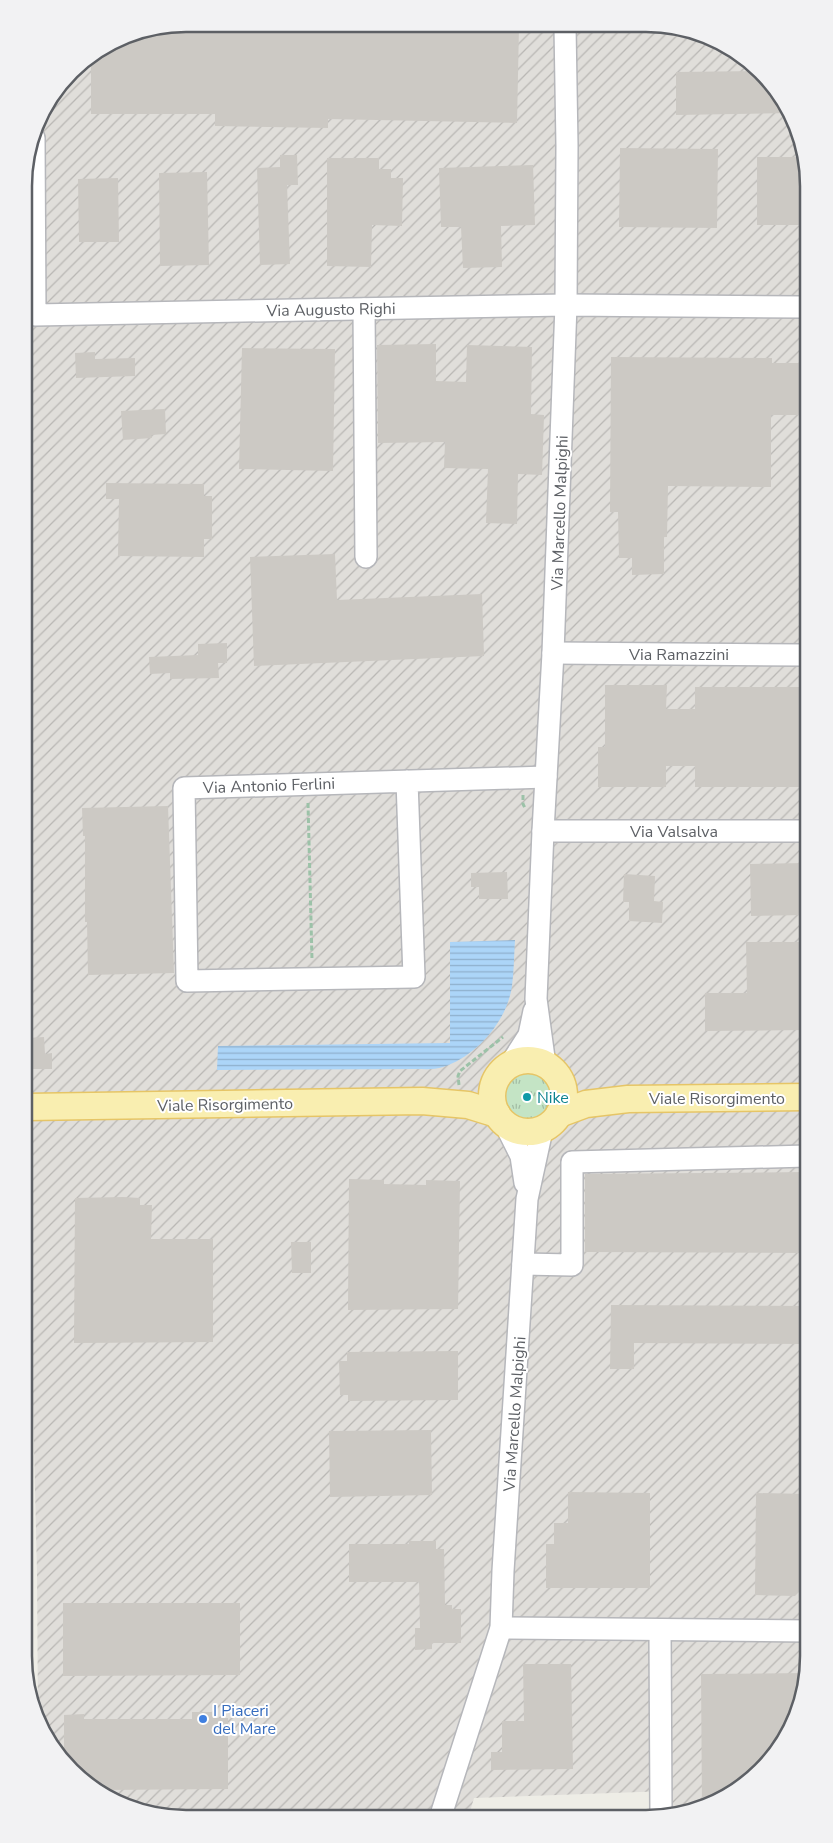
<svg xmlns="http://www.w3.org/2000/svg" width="833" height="1843" viewBox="0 0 833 1843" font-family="'Nunito Sans',sans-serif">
  <defs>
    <pattern id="industrial-furrows" width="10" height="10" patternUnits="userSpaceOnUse" patternTransform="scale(1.25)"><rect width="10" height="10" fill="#e0deda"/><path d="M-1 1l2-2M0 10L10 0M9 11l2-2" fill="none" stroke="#b9b7b4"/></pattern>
    <pattern id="grass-tufts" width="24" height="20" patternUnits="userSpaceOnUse" patternTransform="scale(1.25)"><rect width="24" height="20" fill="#c4e4c5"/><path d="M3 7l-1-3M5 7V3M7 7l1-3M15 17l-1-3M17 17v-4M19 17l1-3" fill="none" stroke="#a2bca4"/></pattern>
    <pattern id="water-rules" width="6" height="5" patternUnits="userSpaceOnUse" patternTransform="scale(1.25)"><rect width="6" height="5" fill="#acd5f8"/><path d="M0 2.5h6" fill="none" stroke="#8fb0cc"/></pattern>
  </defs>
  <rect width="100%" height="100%" fill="#eeede6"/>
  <path fill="url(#industrial-furrows)" d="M 186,24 L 678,27 L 754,64 L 787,105 L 804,144 L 809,1668 L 797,1719 L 737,1792 L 689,1814 L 669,1814 L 668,1791 L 474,1798 L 469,1815 L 155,1816 L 79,1779 L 46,1738 L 38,1720 L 37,1573 L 28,1190 L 24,175 L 41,114 L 79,64 L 124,36 Z"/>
  <circle fill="url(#grass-tufts)" cx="528" cy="1096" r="29"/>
  <path fill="url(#water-rules)" d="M 515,940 C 514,955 514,971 512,986 C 507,1021 477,1056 443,1067 C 435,1070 424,1069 416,1069 L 217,1070 L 218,1046 L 450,1043 L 450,942 Z"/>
  <g fill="#ccc9c4">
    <path d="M 186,24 L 519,26 L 517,123 L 328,119 L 328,128 L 215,126 L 215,114 L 91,114 L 91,56 L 124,36 Z"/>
    <path d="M 759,71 L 787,105 L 791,113 L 676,115 L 676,72 Z"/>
    <path d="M 620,148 L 718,149 L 717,228 L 619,227 Z"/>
    <path d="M 280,155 L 297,155 L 298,185 L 287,185 L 290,264 L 260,265 L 257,168 L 280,167 Z"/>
    <rect x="757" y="157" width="47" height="68"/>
    <path d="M 327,158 L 379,158 L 379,169 L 391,169 L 391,178 L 403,178 L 402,226 L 372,225 L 371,267 L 327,266 Z"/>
    <path d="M 533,165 L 535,225 L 501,226 L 502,267 L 463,268 L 461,227 L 441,227 L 439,168 Z"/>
    <path d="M 207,172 L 209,265 L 160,266 L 159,173 Z"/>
    <path d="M 118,178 L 119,242 L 79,242 L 78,179 Z"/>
    <path d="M 436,344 L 436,381 L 466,382 L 467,345 L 532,347 L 531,414 L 544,415 L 542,475 L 518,474 L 517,524 L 486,523 L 488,469 L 444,468 L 445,442 L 378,443 L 377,345 Z"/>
    <path d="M 242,348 L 335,349 L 333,471 L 239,469 Z"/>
    <path d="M 95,352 L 95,359 L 135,358 L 135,376 L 76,378 L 75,353 Z"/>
    <path d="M 611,357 L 772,358 L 772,363 L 804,363 L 805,415 L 771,415 L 771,487 L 668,486 L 667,537 L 664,537 L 664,574 L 632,575 L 632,558 L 619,558 L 618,512 L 610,512 Z"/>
    <path d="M 165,409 L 166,434 L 151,435 L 152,438 L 123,440 L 121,411 Z"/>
    <path d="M 106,483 L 204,484 L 204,496 L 212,496 L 212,539 L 204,539 L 204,557 L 118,556 L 119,499 L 106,499 Z"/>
    <path d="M 335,554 L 337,600 L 482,594 L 484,656 L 254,666 L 250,557 Z"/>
    <path d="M 227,643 L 227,663 L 218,663 L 219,678 L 170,679 L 170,673 L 150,674 L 149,657 L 198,655 L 198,644 Z"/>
    <path d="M 605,685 L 667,685 L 666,709 L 695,709 L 695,687 L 806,687 L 806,787 L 695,787 L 695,766 L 666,766 L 666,787 L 598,787 L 598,747 L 605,747 Z"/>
    <path d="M 168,806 L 174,973 L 88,975 L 87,922 L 85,922 L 85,836 L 83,836 L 82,808 Z"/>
    <path d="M 806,863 L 806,915 L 751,916 L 750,864 Z"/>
    <path d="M 507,872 L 508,899 L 479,899 L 479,887 L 471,887 L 471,873 Z"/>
    <path d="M 624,874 L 655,876 L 654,901 L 663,902 L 662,923 L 629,921 L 629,902 L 623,902 Z"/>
    <path d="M 746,942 L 806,942 L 807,1030 L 705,1031 L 705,993 L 747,993 Z"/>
    <path d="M 44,1037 L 45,1054 L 52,1053 L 52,1069 L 27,1069 L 27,1038 Z"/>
    <path d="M 807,1172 L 807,1253 L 585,1252 L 585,1174 Z"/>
    <path d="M 349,1179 L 384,1180 L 384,1184 L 426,1185 L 426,1180 L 460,1181 L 458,1309 L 348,1310 Z"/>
    <path d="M 123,1197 L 140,1198 L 140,1205 L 152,1205 L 151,1239 L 213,1239 L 213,1342 L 74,1343 L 75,1198 Z"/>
    <path d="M 291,1242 L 311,1242 L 311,1273 L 292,1273 Z"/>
    <path d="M 611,1305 L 808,1306 L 808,1344 L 634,1343 L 634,1369 L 610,1369 Z"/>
    <path d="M 458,1351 L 458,1400 L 348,1401 L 348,1395 L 340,1395 L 339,1361 L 347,1361 L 347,1352 Z"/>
    <path d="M 431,1430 L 432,1495 L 330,1497 L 329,1431 Z"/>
    <path d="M 568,1492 L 650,1493 L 650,1588 L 546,1588 L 546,1544 L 554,1544 L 554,1523 L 568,1523 Z"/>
    <path d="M 756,1493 L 808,1494 L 809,1582 L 795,1596 L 755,1595 Z"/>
    <path d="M 409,1541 L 436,1541 L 436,1549 L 444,1549 L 445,1605 L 452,1605 L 452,1609 L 461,1609 L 461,1643 L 432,1643 L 432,1649 L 415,1650 L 415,1628 L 420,1628 L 419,1582 L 349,1582 L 349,1544 L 409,1544 Z"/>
    <path d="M 63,1603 L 240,1603 L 240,1675 L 63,1676 Z"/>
    <path d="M 523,1664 L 571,1664 L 573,1769 L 491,1770 L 491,1752 L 502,1752 L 502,1721 L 524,1721 Z"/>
    <path d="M 808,1673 L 797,1719 L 776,1756 L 737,1792 L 702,1808 L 701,1674 Z"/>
    <path d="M 192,1712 L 213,1712 L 213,1718 L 228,1718 L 228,1789 L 102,1790 L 79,1779 L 64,1761 L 64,1715 L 84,1714 L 84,1719 L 192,1719 Z"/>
  </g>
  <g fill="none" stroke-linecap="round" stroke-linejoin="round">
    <defs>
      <g id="minor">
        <path d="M 34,138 L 35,315 L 566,305 L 804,307"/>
        <path d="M 364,309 L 366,557"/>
        <path d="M 553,653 L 805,655"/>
        <path d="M 407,781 L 414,977 L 187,981 L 184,788 L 546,777"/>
        <path d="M 543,831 L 806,831"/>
        <path d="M 510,1065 L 529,1035 L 534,1011"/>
        <path d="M 545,1065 L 536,999 L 543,831 L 553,653 L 566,305 L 567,146 L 565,26"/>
        <path d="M 505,1124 L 521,1156 L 525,1183"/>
        <path d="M 523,1264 L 572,1265 L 572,1162 L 807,1156"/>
        <path d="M 501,1628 L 809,1631"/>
        <path d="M 660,1630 L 661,1814"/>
        <path d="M 441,1815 L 501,1628 L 503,1571 L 527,1199 L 542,1130"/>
      </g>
      <g id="major">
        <circle cx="528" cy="1096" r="36"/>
        <path d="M 27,1107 L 422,1101 L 468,1105 L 497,1114"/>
        <path d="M 559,1114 L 586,1104 L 628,1099 L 807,1097"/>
      </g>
    </defs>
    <use href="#minor" stroke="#b6b7bb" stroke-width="24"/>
    <use href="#major" stroke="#e6c566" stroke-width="29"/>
    <g stroke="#9cc2a8" stroke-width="3" stroke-dasharray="5 2.5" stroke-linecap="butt">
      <path d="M 523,795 L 523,804 L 525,808"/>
      <path d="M 308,803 L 312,960"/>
      <path d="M 459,1085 L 458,1076 L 460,1071 L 503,1037"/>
    </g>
    <use href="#minor" stroke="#fff" stroke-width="21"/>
    <use href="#major" stroke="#f9eeb0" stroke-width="26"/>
  </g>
  <circle fill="#0f9aa8" stroke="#fff" stroke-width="2" cx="527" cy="1097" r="5"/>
  <circle fill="#3f7fe0" stroke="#fff" stroke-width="2" cx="203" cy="1719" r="5"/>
  <g text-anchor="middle" stroke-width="4" stroke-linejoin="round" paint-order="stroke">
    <g font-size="16" fill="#5d6065" stroke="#fff">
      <text transform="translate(331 309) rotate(-1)" y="6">Via Augusto Righi</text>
      <text transform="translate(559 513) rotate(-88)" y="6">Via Marcello Malpighi</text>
      <text x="679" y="660">Via Ramazzini</text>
      <text transform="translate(269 785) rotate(-2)" y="6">Via Antonio Ferlini</text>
      <text x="674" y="837">Via Valsalva</text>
      <text x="717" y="1104">Viale Risorgimento</text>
      <text transform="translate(225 1104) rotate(-1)" y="6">Viale Risorgimento</text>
      <text transform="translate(514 1414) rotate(-86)" y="6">Via Marcello Malpighi</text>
    </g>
    <g font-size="16" fill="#0d838f" stroke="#fff" text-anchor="start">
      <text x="537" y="1103">Nike</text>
    </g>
    <g font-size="16" fill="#366cbe" stroke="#fff" text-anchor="start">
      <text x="213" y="1716">I Piaceri<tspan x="213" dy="18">del Mare</tspan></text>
    </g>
  </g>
  <path d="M0 0H833V1843H0ZM186 32H646A154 154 0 0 1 800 186V1656A154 154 0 0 1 646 1810H186A154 154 0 0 1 32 1656V186A154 154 0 0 1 186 32Z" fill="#f2f2f3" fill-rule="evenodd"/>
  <path fill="none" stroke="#5d6065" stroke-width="2.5" d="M186 32H646A154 154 0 0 1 800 186V1656A154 154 0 0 1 646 1810H186A154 154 0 0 1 32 1656V186A154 154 0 0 1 186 32Z"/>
</svg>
